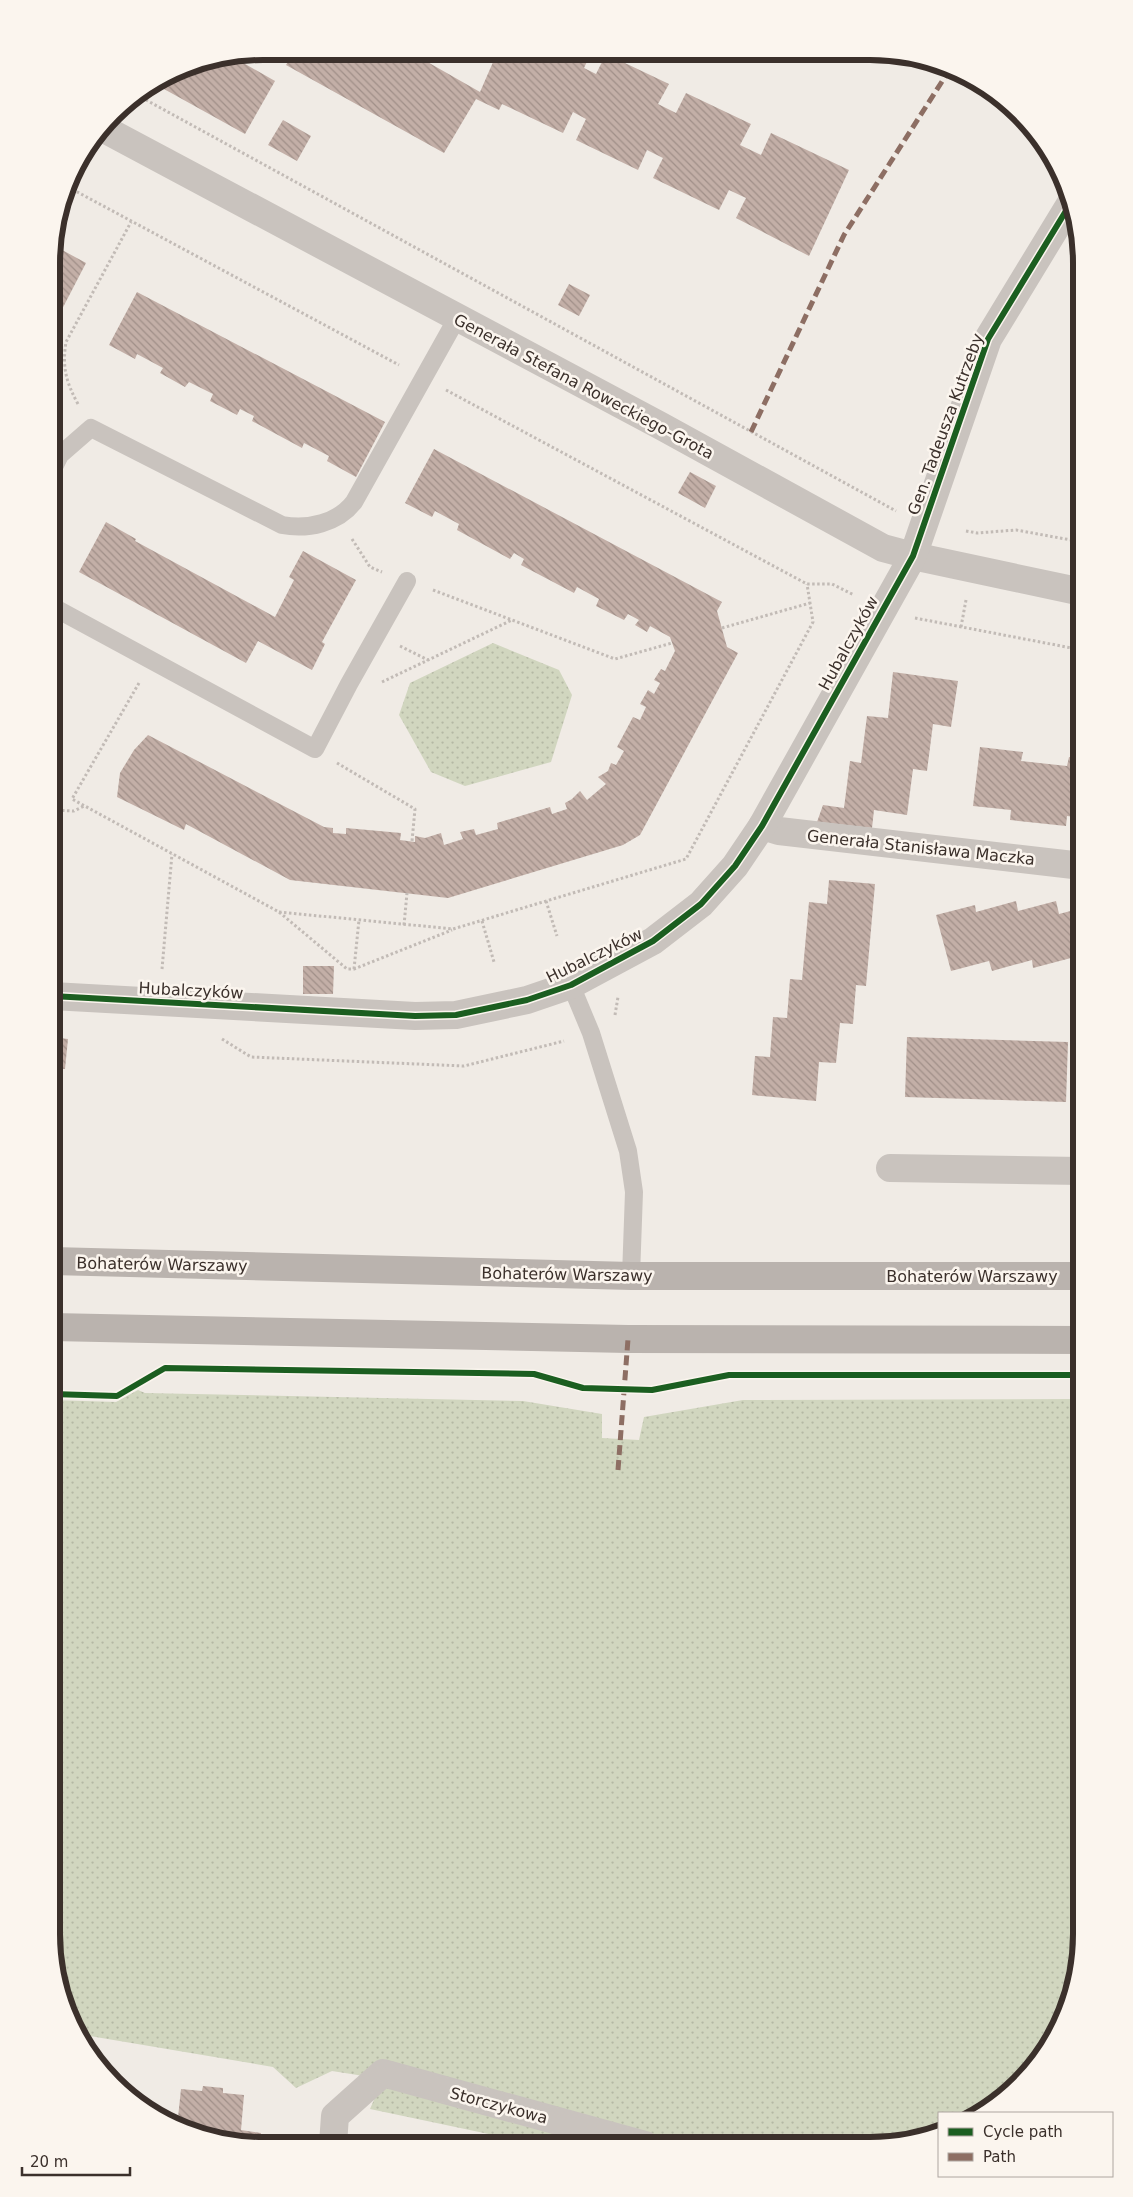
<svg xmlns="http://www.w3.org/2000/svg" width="1133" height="2197" viewBox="0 0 1133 2197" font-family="'DejaVu Sans',sans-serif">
  <defs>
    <pattern id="grass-dots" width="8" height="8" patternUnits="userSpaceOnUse" patternTransform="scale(1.25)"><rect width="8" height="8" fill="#d1d6bf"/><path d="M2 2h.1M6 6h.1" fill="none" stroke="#b4b8a4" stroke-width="1.8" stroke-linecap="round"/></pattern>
    <pattern id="building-back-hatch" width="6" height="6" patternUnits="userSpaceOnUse" patternTransform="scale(1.25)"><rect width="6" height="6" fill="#c3afa7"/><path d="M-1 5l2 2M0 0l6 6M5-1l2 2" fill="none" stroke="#a08f88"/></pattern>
  </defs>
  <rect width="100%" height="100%" fill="#f0ebe5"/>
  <g fill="url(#grass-dots)">
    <path d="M 493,643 L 559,670 L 572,695 L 551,762 L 465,786 L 431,772 L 399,715 L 410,683 Z"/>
    <path d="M 138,1390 L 145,1393 L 523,1401 L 602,1414 L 602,1438 L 639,1440 L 644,1417 L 743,1400 L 1081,1399 L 1081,1949 L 1066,2015 L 1038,2063 L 988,2110 L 981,2113 L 939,2113 L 938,2135 L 870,2146 L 541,2145 L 370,2109 L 383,2079 L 332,2071 L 296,2088 L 273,2067 L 78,2034 L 62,2002 L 51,1934 L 52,1400 L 116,1402 Z"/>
  </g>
  <g fill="url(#building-back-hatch)">
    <path d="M 294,51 L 410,52 L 480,92 L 497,53 L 591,53 L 584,68 L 596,74 L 606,54 L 669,84 L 658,104 L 676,113 L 686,93 L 751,124 L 740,145 L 761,155 L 771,133 L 849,170 L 809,256 L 736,218 L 746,198 L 729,190 L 719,210 L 653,178 L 663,158 L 647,150 L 638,170 L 576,140 L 586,119 L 573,112 L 563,133 L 502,104 L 499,110 L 476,99 L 444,153 L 286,65 Z"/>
    <path d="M 233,57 L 275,81 L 245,134 L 155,84 L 182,67 Z"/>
    <path d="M 283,120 L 311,136 L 297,161 L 268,145 Z"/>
    <path d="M 53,245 L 86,263 L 58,317 L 53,314 Z"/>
    <path d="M 569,284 L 590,295 L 579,316 L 558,305 Z"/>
    <path d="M 137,292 L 385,422 L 356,477 L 327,461 L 329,456 L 304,443 L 302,448 L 252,421 L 254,416 L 240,409 L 237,415 L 210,401 L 213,394 L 189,382 L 185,387 L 160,373 L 163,368 L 137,354 L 135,359 L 109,345 Z"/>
    <path d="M 434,449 L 722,602 L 717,611 L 727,647 L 738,653 L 640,835 L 623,845 L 448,898 L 290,880 L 186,824 L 184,830 L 117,797 L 120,773 L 134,750 L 148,735 L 324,827 L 333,828 L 333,833 L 346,834 L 346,828 L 401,833 L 400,840 L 415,842 L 415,836 L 425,838 L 441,833 L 444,845 L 463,839 L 460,832 L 474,829 L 476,835 L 498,829 L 497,823 L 550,807 L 552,814 L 567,809 L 565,803 L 572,799 L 580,791 L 587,800 L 606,784 L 598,777 L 608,771 L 611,763 L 616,765 L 624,751 L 617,747 L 633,717 L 640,720 L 646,707 L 640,704 L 648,690 L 654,694 L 660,683 L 654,680 L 661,669 L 665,671 L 675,651 L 670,637 L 650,626 L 647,632 L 635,625 L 639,620 L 628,614 L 624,620 L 596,606 L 599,599 L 577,587 L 574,593 L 521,565 L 524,559 L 514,553 L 510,559 L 457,530 L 459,524 L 435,511 L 432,517 L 405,503 Z"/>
    <path d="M 690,472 L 716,486 L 705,508 L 678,493 Z"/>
    <path d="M 106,522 L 136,539 L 135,541 L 275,617 L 294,580 L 289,577 L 303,551 L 356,580 L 322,642 L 325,644 L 312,670 L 258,641 L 246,663 L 79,572 Z"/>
    <path d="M 893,672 L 958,681 L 951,727 L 933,724 L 927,771 L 913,769 L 907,815 L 874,810 L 872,828 L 817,822 L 823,805 L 844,808 L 850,761 L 861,763 L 867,716 L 888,718 Z"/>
    <path d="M 980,747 L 1023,752 L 1021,761 L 1067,766 L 1069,757 L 1082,758 L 1082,818 L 1067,816 L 1066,826 L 1010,820 L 1011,810 L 973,806 Z"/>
    <path d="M 829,880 L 875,884 L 866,986 L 856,985 L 853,1024 L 840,1023 L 836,1063 L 819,1062 L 816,1101 L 752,1095 L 755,1056 L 770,1057 L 773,1017 L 787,1018 L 790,979 L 802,980 L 809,902 L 827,904 Z"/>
    <path d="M 1016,901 L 1018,911 L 1056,901 L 1059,914 L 1082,908 L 1082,970 L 1074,972 L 1071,958 L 1033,968 L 1032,960 L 992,971 L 989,961 L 951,971 L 936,915 L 975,905 L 976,912 Z"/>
    <path d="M 303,966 L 334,966 L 333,994 L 303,994 Z"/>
    <path d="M 52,1037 L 68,1039 L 65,1069 L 52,1068 Z"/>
    <path d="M 907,1037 L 1068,1042 L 1066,1102 L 905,1097 Z"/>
    <path d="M 203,2086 L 223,2088 L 223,2093 L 244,2095 L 241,2130 L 261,2133 L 260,2144 L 235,2144 L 177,2127 L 181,2089 L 202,2091 Z"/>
  </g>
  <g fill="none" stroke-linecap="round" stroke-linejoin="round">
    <g stroke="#c2bbb6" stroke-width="3" stroke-dasharray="2.5 2.5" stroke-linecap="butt">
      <path d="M 137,95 L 896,511"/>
      <path d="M 68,187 L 399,365"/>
      <path d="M 446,390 L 807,584 L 832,584 L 854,595"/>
      <path d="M 78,404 C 66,382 62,367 66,342 L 131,222"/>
      <path d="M 966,531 L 977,533 L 1016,530 L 1082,542"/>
      <path d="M 352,539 L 370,567 L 382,572"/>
      <path d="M 433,590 L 615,659 L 672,643"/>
      <path d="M 915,618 L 1082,650"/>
      <path d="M 961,627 L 966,600"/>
      <path d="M 722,628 L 810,603"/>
      <path d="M 400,646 L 428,660"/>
      <path d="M 382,682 L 512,620"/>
      <path d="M 139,683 L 72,799 L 279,912 L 347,969 L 354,969 L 452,930"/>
      <path d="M 337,763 L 415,809 L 412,841"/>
      <path d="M 52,810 L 74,811 L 84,806"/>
      <path d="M 546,901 L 557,936"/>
      <path d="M 279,912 L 453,929 L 686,859 L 813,622 L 807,584"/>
      <path d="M 482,921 L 494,962"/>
      <path d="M 404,925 L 407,893"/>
      <path d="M 162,969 L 172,854"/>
      <path d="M 354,969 L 359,920"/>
      <path d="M 615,1015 L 618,997"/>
      <path d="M 222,1039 L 251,1057 L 464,1066 L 564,1041"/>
    </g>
    <g stroke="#c9c3be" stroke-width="18">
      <path d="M 53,469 L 60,455 L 91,428 L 282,525 C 308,530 338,523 354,502 L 457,318"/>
      <path d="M 53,607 L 315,749 L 349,684 L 407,581"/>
      <path d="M 571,985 L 591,1033 L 628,1151 L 634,1192 L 631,1276"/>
    </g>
    <g stroke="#c9c3be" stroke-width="28">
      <path d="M 104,129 L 661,426 L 883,548 L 913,556 L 1082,592"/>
      <path d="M 762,826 L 779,831 L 1082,866"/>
      <path d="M 52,996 L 415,1016 L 456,1015 L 527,1000 L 571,985 L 653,941 L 701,904 L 735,866 L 762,826 L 913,556 L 988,339 L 1072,201"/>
      <path d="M 890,1168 L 1081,1171"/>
      <path d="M 333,2144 L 335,2116 L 383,2073 L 645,2145"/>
    </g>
    <g stroke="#bab3ae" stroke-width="28">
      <path d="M 52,1261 L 631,1276 L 1081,1276"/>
      <path d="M 52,1327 L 628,1339 L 1081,1340"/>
    </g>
    <g stroke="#8d6e63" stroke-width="5" stroke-dasharray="10 5" stroke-linecap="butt">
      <path d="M 751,432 L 844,235 L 950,69"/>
      <path d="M 618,1470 L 628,1339"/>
    </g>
    <defs>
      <g id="cycleway">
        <path d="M 52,996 L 415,1016 L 456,1015 L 527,1000 L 571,985 L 653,941 L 701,904 L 735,866 L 762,826 L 913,556 L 988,339 L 1072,201"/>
        <path d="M 52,1394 L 117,1396 L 165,1368 L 534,1374 L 583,1388 L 652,1390 L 729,1375 L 1081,1375"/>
      </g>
    </defs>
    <use href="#cycleway" stroke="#fbf5ee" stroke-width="9"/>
    <use href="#cycleway" stroke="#1b5e20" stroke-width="6"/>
  </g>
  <g text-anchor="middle" stroke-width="5" stroke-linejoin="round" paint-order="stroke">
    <g font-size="16" fill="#3b302b" stroke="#fbf5ee">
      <text transform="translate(584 386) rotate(28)" y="6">Generała Stefana Roweckiego-Grota</text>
      <text transform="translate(945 424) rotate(-70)" y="6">Gen. Tadeusza Kutrzeby</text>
      <text transform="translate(848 643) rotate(-61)" y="6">Hubalczyków</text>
      <text transform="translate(921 847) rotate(6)" y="6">Generała Stanisława Maczka</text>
      <text transform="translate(594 955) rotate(-26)" y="6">Hubalczyków</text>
      <text transform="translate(191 990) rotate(3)" y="6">Hubalczyków</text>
      <text transform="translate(162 1264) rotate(1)" y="6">Bohaterów Warszawy</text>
      <text transform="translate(567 1274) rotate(1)" y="6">Bohaterów Warszawy</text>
      <text x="972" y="1282">Bohaterów Warszawy</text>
      <text transform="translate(499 2105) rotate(15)" y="6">Storczykowa</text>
    </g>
  </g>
  <path d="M0 0H1133V2197H0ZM263 60H870A203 203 0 0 1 1073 263V1934A203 203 0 0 1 870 2137H263A203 203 0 0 1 60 1934V263A203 203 0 0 1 263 60Z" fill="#fbf5ee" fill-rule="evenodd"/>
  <path fill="none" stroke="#3b302b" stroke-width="6" d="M263 60H870A203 203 0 0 1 1073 263V1934A203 203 0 0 1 870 2137H263A203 203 0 0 1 60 1934V263A203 203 0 0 1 263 60Z"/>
  <rect x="938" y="2112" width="175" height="65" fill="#fbf5ee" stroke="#aea6a0"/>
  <rect x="948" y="2128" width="25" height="8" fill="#1b5e20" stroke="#aea6a0"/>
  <text x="983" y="2137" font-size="15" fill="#3b302b">Cycle path</text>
  <rect x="948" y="2153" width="25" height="8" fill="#8d6e63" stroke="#aea6a0"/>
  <text x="983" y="2162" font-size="15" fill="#3b302b">Path</text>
  <path d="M22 2167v8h108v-8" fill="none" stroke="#3b302b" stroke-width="2.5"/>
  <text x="30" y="2167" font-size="15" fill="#3b302b" stroke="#fbf5ee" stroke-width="4" paint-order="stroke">20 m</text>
</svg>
